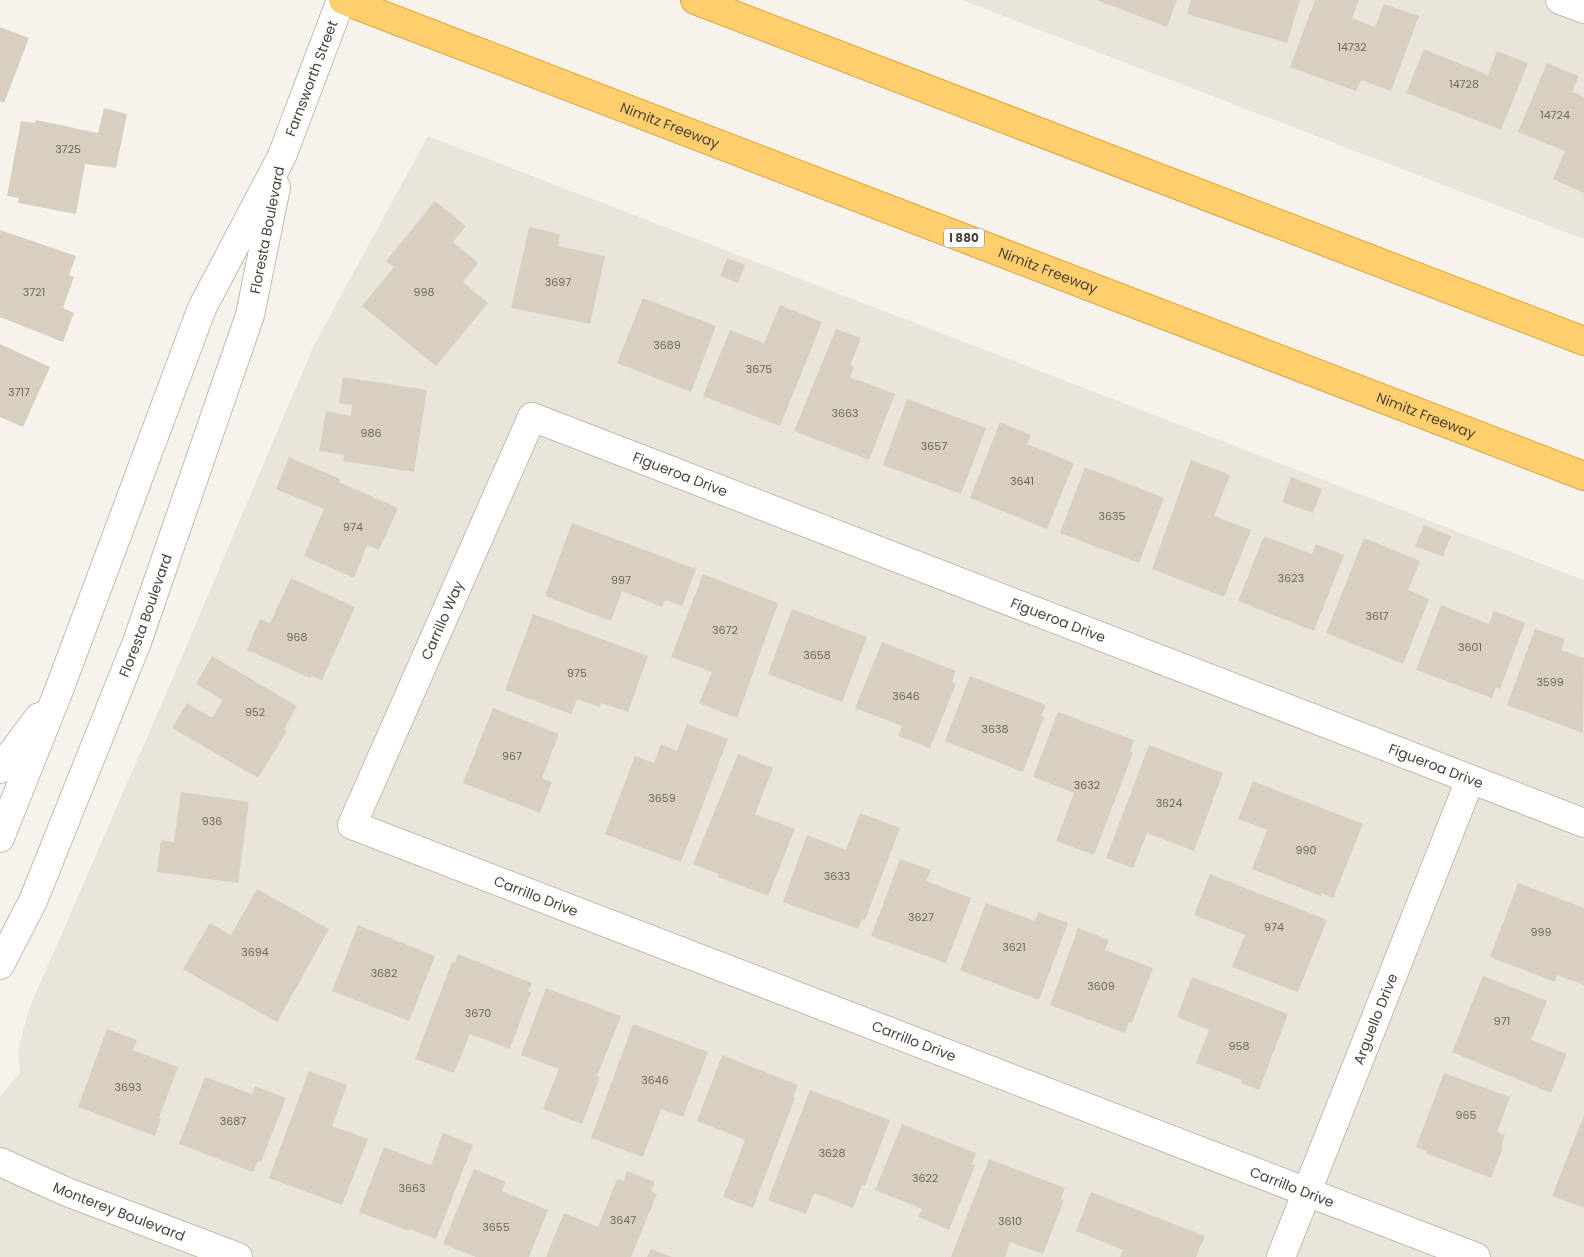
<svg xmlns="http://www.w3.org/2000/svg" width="1584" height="1257" viewBox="0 0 1584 1257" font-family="Poppins,sans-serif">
  <rect width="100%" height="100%" fill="#f6f3ec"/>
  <g fill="#eae5da">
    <path d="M 962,0 L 1584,0 L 1584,239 Z"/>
    <path d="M 428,136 L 1584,580 L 1584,1257 L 0,1257 L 0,1097 L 20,1073 L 18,1050 L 29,1009 L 175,673 L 314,345 Z"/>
  </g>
  <g fill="#d8cfc1">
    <path d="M 1097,0 L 1177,0 L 1167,27 Z"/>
    <path d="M 1191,0 L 1300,0 L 1287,43 L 1187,14 Z"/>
    <path d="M 1315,0 L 1359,0 L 1352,18 L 1375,27 L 1384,4 L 1419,16 L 1391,91 L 1361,80 L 1356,91 L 1290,67 Z"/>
    <path d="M 0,27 L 29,38 L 4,103 L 0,101 Z"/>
    <path d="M 1424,49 L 1488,75 L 1497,51 L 1528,63 L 1501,130 L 1406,93 Z"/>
    <path d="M 1547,63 L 1579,76 L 1572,92 L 1584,97 L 1584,193 L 1553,179 L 1565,151 L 1518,132 Z"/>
    <path d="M 104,108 L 127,114 L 116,168 L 85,164 L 76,214 L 18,203 L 19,198 L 7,196 L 21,121 L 35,123 L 36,120 L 98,133 Z"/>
    <path d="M 435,201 L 466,226 L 453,242 L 478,263 L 463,282 L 488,303 L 436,366 L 362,306 L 394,267 L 386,261 Z"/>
    <path d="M 529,227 L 560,234 L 558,246 L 605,256 L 590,324 L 511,308 Z"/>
    <path d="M 0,230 L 76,256 L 69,275 L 74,277 L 63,308 L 74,313 L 63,342 L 0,317 Z"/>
    <path d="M 727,258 L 745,265 L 738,283 L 720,276 Z"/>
    <path d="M 643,298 L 716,326 L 691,392 L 617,363 Z"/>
    <path d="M 780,305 L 822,322 L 780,426 L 703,396 L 730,330 L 764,343 Z"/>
    <path d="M 836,329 L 861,338 L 850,366 L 854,367 L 850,377 L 895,394 L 869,460 L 794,431 Z"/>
    <path d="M 0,344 L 50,367 L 23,427 L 0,417 Z"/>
    <path d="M 343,377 L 427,390 L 414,472 L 343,461 L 344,455 L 319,451 L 326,411 L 351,416 L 352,405 L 339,403 Z"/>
    <path d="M 907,399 L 986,428 L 961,494 L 883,465 Z"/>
    <path d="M 1000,422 L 1031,435 L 1027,444 L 1074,463 L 1047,529 L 970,498 Z"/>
    <path d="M 289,457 L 340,479 L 339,482 L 398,508 L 379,550 L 367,545 L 354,578 L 304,556 L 324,509 L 276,489 Z"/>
    <path d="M 1191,460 L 1230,475 L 1214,516 L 1251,530 L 1224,597 L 1152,569 Z"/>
    <path d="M 1085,467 L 1164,498 L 1139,563 L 1060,533 Z"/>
    <path d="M 1291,477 L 1322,489 L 1313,513 L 1282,502 Z"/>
    <path d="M 572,523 L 696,569 L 682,606 L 665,600 L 662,607 L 622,591 L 611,621 L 545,596 Z"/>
    <path d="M 1424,525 L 1451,536 L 1443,557 L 1415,546 Z"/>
    <path d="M 1264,536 L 1312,554 L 1316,544 L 1344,555 L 1314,631 L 1238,601 Z"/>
    <path d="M 1364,538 L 1420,561 L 1408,590 L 1429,599 L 1403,664 L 1326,633 Z"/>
    <path d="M 703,574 L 778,603 L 737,718 L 699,703 L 712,672 L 671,657 Z"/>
    <path d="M 291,578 L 355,607 L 322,680 L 311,676 L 310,678 L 247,650 L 260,619 L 270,623 Z"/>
    <path d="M 1441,605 L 1489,624 L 1494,611 L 1525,623 L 1500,689 L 1496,687 L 1492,698 L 1416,670 Z"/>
    <path d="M 792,609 L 867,637 L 842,702 L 768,674 Z"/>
    <path d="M 533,614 L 648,656 L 628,712 L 601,703 L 600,707 L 577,699 L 571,714 L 505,690 Z"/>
    <path d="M 1535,629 L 1565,639 L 1561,650 L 1584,658 L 1583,733 L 1507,705 Z"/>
    <path d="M 882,642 L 956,671 L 952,682 L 956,684 L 930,748 L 898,736 L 902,726 L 855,708 Z"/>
    <path d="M 212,656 L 297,706 L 284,729 L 287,731 L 258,778 L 172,728 L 187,703 L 212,718 L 223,700 L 196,684 Z"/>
    <path d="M 970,676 L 1046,705 L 1041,716 L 1044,717 L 1023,772 L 945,741 Z"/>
    <path d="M 493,708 L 559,734 L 542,778 L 552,782 L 540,813 L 463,783 Z"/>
    <path d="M 1058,712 L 1134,740 L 1130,751 L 1133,753 L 1094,855 L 1056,841 L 1074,793 L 1033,777 Z"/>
    <path d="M 687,724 L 728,739 L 681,862 L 605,834 L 635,756 L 654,763 L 661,744 L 677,751 Z"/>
    <path d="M 1149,745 L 1223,773 L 1194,851 L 1147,833 L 1133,868 L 1106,858 Z"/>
    <path d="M 738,754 L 773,768 L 755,814 L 795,829 L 768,896 L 718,877 L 719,874 L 693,864 Z"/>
    <path d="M 1253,781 L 1363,824 L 1333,898 L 1322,893 L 1321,896 L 1252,869 L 1267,830 L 1238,819 Z"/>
    <path d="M 181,792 L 249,802 L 238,883 L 157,872 L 161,840 L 174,842 Z"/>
    <path d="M 860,813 L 900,828 L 865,920 L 862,919 L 858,929 L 783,902 L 807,835 L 846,850 Z"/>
    <path d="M 900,859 L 931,870 L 926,881 L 971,898 L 946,963 L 871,936 Z"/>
    <path d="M 1210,874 L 1327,920 L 1298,992 L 1232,967 L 1245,935 L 1194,915 Z"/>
    <path d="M 1518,883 L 1584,908 L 1584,985 L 1557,975 L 1555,982 L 1490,957 Z"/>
    <path d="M 257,889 L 329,929 L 277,1022 L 183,969 L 210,923 L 231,935 Z"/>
    <path d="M 986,903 L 1035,921 L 1038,912 L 1068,923 L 1039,1000 L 960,970 Z"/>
    <path d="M 358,925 L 435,956 L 409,1021 L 332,991 Z"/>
    <path d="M 1078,928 L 1109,940 L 1105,950 L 1153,968 L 1132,1023 L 1129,1022 L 1125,1033 L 1050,1005 Z"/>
    <path d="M 458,954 L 532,983 L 528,991 L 531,992 L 510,1049 L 470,1034 L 454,1073 L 415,1059 L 452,962 L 455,963 Z"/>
    <path d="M 1483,976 L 1547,1001 L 1531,1040 L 1567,1054 L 1551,1093 L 1452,1052 Z"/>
    <path d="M 1192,977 L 1288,1014 L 1259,1090 L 1241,1083 L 1242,1080 L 1196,1063 L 1209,1030 L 1177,1017 Z"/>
    <path d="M 546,988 L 621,1016 L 597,1076 L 600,1077 L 582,1124 L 543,1109 L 559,1069 L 521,1055 Z"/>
    <path d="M 633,1024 L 708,1052 L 683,1117 L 661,1109 L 643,1157 L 591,1138 Z"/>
    <path d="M 107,1029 L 137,1040 L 133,1050 L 178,1067 L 159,1118 L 161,1119 L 155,1136 L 78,1107 Z"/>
    <path d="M 722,1055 L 798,1085 L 793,1097 L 795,1098 L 753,1208 L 723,1197 L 745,1140 L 697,1121 Z"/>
    <path d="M 309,1071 L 347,1085 L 332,1126 L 368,1139 L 342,1205 L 269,1178 Z"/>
    <path d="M 1444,1073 L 1510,1097 L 1497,1132 L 1505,1135 L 1501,1146 L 1503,1147 L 1491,1178 L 1426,1153 L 1427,1151 L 1416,1147 Z"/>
    <path d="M 205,1077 L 252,1094 L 255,1086 L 286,1098 L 261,1162 L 258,1161 L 253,1172 L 179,1144 Z"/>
    <path d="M 810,1090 L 890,1120 L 865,1186 L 862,1185 L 853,1208 L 814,1193 L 806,1214 L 768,1200 Z"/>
    <path d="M 1584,1115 L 1584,1208 L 1552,1196 Z"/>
    <path d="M 902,1124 L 976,1153 L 972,1164 L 975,1166 L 949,1230 L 918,1217 L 922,1209 L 875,1190 Z"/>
    <path d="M 443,1133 L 473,1145 L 436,1239 L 410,1229 L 409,1231 L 359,1212 L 384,1147 L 431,1165 Z"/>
    <path d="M 989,1159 L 1065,1188 L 1061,1199 L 1064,1200 L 1043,1254 L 1010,1242 L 1005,1257 L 951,1257 Z"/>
    <path d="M 474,1169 L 506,1182 L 502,1191 L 548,1210 L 529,1257 L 476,1257 L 443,1244 Z"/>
    <path d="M 627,1171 L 655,1182 L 651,1191 L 657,1194 L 631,1257 L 546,1257 L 564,1213 L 598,1227 L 617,1179 L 624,1181 Z"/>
    <path d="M 1091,1192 L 1205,1236 L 1196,1257 L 1120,1257 L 1123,1250 L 1076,1231 Z"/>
    <path d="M 651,1249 L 672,1257 L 647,1257 Z"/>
  </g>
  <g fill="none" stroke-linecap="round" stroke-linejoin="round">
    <defs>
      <g id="minor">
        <path d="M 1560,0 L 1584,9"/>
        <path id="s1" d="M 0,1162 L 67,1192 L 238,1257"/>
        <path id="s2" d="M 1281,1257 L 1470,780"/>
        <path id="s3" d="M 1476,1257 L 352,825 L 532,417 L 1584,823"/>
      </g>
      <g id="tertiary">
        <path d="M 0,769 L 39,717"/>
        <path id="s4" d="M 0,838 L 59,690 L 202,308 L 282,156 L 341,0"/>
        <path id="s5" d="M 0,965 L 33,901 L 137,642 L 250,315 L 276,187"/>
      </g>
      <g id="motorway">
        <path id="s6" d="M 343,0 L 1584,476"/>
        <path d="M 695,0 L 1584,341"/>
      </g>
    </defs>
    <use href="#minor" stroke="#c2bbae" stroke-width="30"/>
    <use href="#tertiary" stroke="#c2bbae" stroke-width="30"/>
    <use href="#motorway" stroke="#e0a43c" stroke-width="30"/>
    <use href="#minor" stroke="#fff" stroke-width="28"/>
    <use href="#tertiary" stroke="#fff" stroke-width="28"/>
    <use href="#motorway" stroke="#ffcf6e" stroke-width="28"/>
  </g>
  <g text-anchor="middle" stroke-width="5" stroke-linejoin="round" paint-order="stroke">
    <g font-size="11" fill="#6e675b">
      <text x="1352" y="51">14732</text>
      <text x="1464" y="88">14728</text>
      <text x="1555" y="119">14724</text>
      <text x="68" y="153">3725</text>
      <text x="558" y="286">3697</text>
      <text x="34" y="296">3721</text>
      <text x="424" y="296">998</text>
      <text x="667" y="349">3689</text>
      <text x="759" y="373">3675</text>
      <text x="19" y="396">3717</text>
      <text x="845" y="417">3663</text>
      <text x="371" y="437">986</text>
      <text x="934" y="450">3657</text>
      <text x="1022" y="485">3641</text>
      <text x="1112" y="520">3635</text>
      <text x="353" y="531">974</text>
      <text x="1291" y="582">3623</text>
      <text x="621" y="584">997</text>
      <text x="1377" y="620">3617</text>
      <text x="725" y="634">3672</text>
      <text x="297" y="641">968</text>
      <text x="1470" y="651">3601</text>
      <text x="817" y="659">3658</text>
      <text x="577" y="677">975</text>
      <text x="1550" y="686">3599</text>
      <text x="906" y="700">3646</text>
      <text x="255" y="716">952</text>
      <text x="995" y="733">3638</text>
      <text x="512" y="760">967</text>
      <text x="1087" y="789">3632</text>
      <text x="662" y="802">3659</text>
      <text x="1169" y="807">3624</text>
      <text x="212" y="825">936</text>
      <text x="1306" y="854">990</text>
      <text x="837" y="880">3633</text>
      <text x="921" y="921">3627</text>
      <text x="1274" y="931">974</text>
      <text x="1541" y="936">999</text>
      <text x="1014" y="951">3621</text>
      <text x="255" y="956">3694</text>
      <text x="384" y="977">3682</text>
      <text x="1101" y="990">3609</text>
      <text x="478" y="1017">3670</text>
      <text x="1502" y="1025">971</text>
      <text x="1239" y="1050">958</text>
      <text x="655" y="1084">3646</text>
      <text x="128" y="1091">3693</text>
      <text x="1466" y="1119">965</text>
      <text x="233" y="1125">3687</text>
      <text x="832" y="1157">3628</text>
      <text x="925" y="1182">3622</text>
      <text x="412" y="1192">3663</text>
      <text x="623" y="1224">3647</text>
      <text x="1010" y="1225">3610</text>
      <text x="496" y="1231">3655</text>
    </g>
    <rect fill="#fff" stroke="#817c74" stroke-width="1" x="944" y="228.5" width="40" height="19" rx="4"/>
    <g font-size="12" font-weight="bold" fill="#4b4439">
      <text x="964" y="242">I 880</text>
    </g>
    <g font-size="14" fill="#4b4439" stroke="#fff">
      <text dy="5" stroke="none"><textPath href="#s4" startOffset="822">Farnsworth Street</textPath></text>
      <text dy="5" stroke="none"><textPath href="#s6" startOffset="350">Nimitz Freeway</textPath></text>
      <text transform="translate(267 230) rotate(-79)" y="5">Floresta Boulevard</text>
      <text dy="5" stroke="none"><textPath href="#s6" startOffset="755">Nimitz Freeway</textPath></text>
      <text dy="5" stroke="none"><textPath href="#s6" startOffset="1160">Nimitz Freeway</textPath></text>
      <text dy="5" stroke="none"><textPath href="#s3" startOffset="1809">Figueroa Drive</textPath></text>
      <text dy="5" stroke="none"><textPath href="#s5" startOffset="379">Floresta Boulevard</textPath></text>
      <text dy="5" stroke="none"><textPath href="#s3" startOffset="2214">Figueroa Drive</textPath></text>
      <text dy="5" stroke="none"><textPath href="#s3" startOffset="1428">Carrillo Way</textPath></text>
      <text dy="5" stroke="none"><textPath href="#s3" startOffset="2619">Figueroa Drive</textPath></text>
      <text transform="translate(536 896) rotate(21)" y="5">Carrillo Drive</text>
      <text dy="5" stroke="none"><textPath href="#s2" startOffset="256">Arguello Drive</textPath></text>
      <text transform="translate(914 1041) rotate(21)" y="5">Carrillo Drive</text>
      <text transform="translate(1292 1187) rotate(21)" y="5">Carrillo Drive</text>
      <text dy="5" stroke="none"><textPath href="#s1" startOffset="129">Monterey Boulevard</textPath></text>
    </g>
  </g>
</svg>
